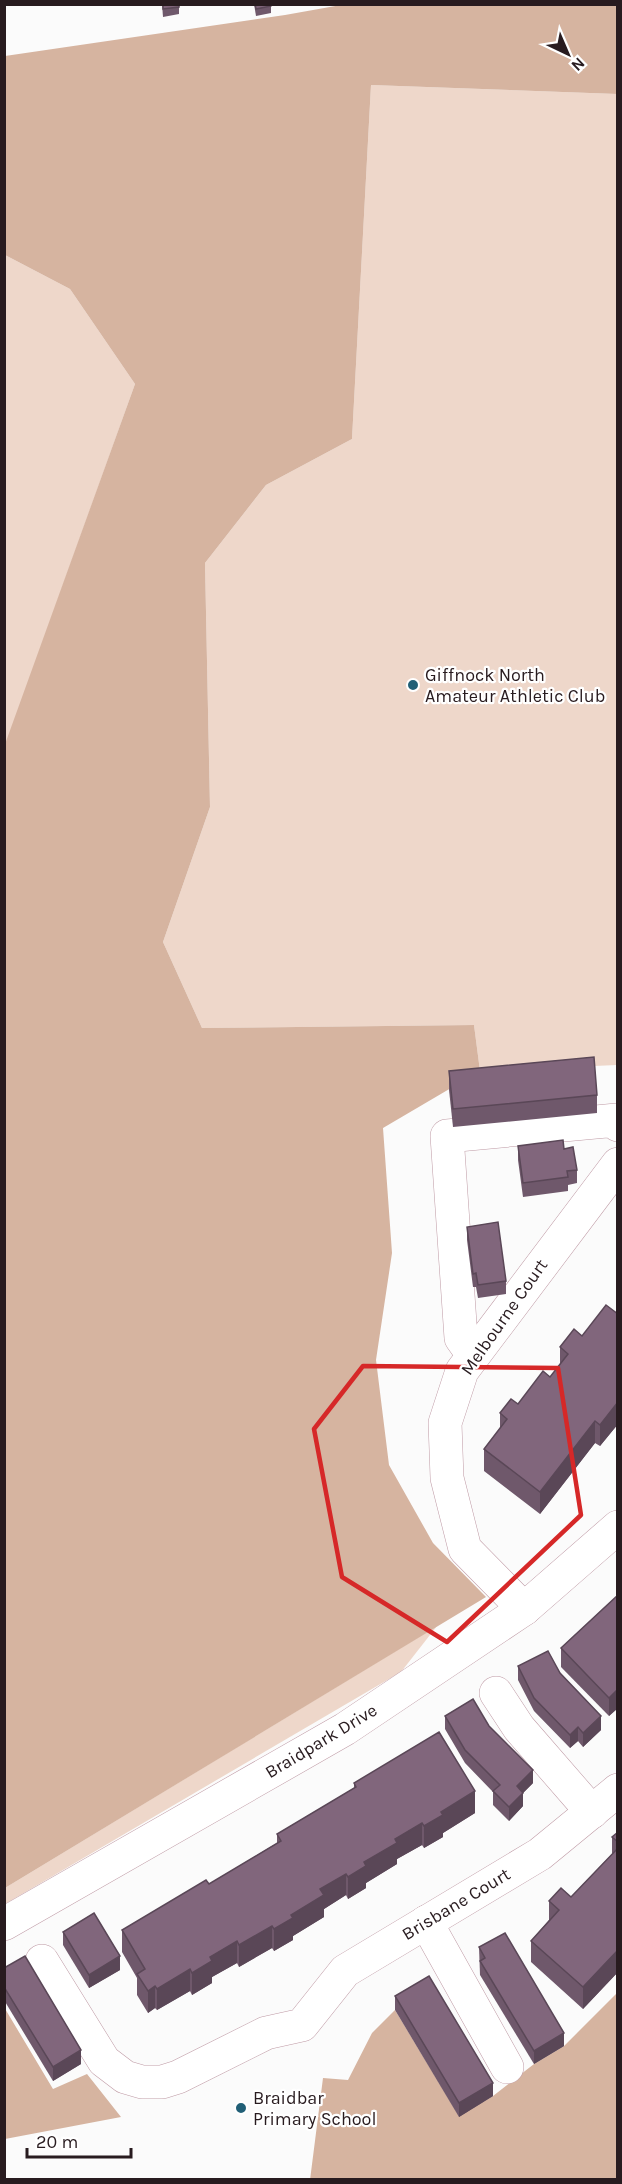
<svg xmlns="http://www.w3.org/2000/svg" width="622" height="2184" viewBox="0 0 622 2184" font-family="Karla,sans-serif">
  <rect width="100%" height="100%" fill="#fbfbfb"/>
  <g fill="#eed7ca">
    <path d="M 371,85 L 617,94 L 617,1065 L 480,1071 L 474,1025 L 202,1028 L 163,942 L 210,807 L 205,563 L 266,485 L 352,439 Z"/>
    <path d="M 5,255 L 70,289 L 135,384 L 5,747 Z"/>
    <path d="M 437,1626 L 401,1672 L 5,1904 L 5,1888 Z"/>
  </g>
  <g fill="#d6b4a0">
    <path d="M 341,5 L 617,5 L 617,94 L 371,85 L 352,439 L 266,485 L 205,563 L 210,807 L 163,942 L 202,1028 L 474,1025 L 480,1071 L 383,1128 L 392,1253 L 376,1360 L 389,1465 L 433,1543 L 486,1597 L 5,1888 L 4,747 L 135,384 L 70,289 L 5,255 L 5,56 L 285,15 Z"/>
    <path d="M 617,1993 L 617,2179 L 310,2180 L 323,2078 L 348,2080 L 372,2033 L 395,2010 L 459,2116 L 493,2096 L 534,2064 L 564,2046 Z"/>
    <path d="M 4,2007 L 53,2089 L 87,2074 L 121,2117 L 5,2139 Z"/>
  </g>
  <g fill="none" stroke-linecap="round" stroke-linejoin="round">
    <defs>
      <g id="minor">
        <path d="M 473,1355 L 461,1338 L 447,1136 L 617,1120 L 618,1125"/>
        <path d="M 524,1609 L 465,1549 L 447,1478 L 445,1423 L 462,1371 L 618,1164"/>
        <path d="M 496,1693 L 519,1728 L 592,1812"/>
        <path d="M 426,1922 L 507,2067"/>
        <path d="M 4,1924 L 345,1729 L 524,1609 L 618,1527"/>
        <path d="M 42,1961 L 104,2061 L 125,2077 L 142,2082 L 162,2082 L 178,2077 L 266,2033 L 302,2025 L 345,1971 L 540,1854 L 618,1790"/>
      </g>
    </defs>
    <use href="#minor" stroke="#bf9aa5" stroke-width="34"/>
    <use href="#minor" stroke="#fff" stroke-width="33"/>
  </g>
  <g fill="#6f586b">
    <path d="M 162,4 L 179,4 L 179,14 L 163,17 Z"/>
    <path d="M 254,4 L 271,4 L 271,13 L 256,16 Z"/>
    <path d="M 449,1071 L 597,1095 L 597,1113 L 453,1127 L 449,1090 Z"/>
    <path d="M 518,1146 L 564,1149 L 577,1170 L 577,1183 L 568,1185 L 568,1191 L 523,1197 L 518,1160 Z"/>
    <path d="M 467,1227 L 506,1281 L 506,1294 L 478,1298 L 476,1287 L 473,1287 L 467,1240 Z"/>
    <path d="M 618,1314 L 618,1424 L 600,1446 L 595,1443 L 540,1514 L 484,1471 L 484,1449 L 500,1429 L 500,1413 L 518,1404 L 550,1377 L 560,1365 L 560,1347 L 582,1336 Z"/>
    <path d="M 618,1595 L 618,1708 L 609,1716 L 561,1667 L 561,1648 Z"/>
    <path d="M 518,1666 L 560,1673 L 601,1730 L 583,1747 L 578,1741 L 570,1748 L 534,1711 L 518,1680 Z"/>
    <path d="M 445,1716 L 489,1726 L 533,1783 L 523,1793 L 523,1806 L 509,1821 L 493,1805 L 493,1792 L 465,1763 L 445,1729 Z"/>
    <path d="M 354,1783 L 475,1813 L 443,1833 L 443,1837 L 424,1848 L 422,1845 L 397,1859 L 397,1864 L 366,1883 L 366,1888 L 348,1899 L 346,1895 L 324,1909 L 324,1917 L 293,1936 L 293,1940 L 274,1951 L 272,1948 L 239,1967 L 237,1963 L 212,1977 L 212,1983 L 192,1995 L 190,1991 L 157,2010 L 155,2008 L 148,2013 L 137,1995 L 137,1978 L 122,1952 L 122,1930 L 209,1884 L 277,1843 L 277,1834 L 354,1788 Z"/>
    <path d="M 618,1832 L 618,1972 L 583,2009 L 531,1962 L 531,1941 L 549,1920 L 549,1901 L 571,1897 L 612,1854 L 612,1837 Z"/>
    <path d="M 63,1932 L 120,1970 L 89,1988 L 63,1945 Z"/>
    <path d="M 479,1947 L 564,2046 L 534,2064 L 480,1975 Z"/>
    <path d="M 4,1968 L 81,2064 L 53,2081 L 4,2000 Z"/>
    <path d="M 395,1996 L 493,2096 L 459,2117 L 395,2010 Z"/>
  </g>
  <g fill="#5a4757">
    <path d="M 618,1402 L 618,1424 L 600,1446 L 600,1425 Z"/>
    <path d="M 595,1421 L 595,1443 L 540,1514 L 540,1492 Z"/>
    <path d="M 618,1689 L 618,1708 L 609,1716 L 609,1698 Z"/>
    <path d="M 601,1716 L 601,1730 L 583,1747 L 583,1733 Z"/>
    <path d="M 578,1727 L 578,1741 L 570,1748 L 570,1735 Z"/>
    <path d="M 533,1770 L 533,1783 L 523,1793 L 523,1806 L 509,1821 L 509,1807 L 517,1786 Z"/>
    <path d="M 475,1791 L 475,1813 L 443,1833 L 443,1837 L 424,1848 L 424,1826 L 441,1812 Z"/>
    <path d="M 422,1823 L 422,1845 L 397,1859 L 397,1864 L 366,1883 L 366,1888 L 348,1899 L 348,1877 L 364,1862 L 395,1839 Z"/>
    <path d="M 346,1874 L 346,1895 L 324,1909 L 324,1917 L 293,1936 L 293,1940 L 274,1951 L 274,1929 L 320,1889 Z"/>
    <path d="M 272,1926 L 272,1948 L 239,1967 L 239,1945 Z"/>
    <path d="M 237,1941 L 237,1963 L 212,1977 L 212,1983 L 192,1995 L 192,1973 L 210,1957 Z"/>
    <path d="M 618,1950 L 618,1972 L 583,2009 L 583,1987 Z"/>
    <path d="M 120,1956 L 120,1970 L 89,1988 L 89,1975 Z"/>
    <path d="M 190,1969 L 190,1991 L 157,2010 L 157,1989 Z"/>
    <path d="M 155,1986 L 155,2008 L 148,2013 L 148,1991 Z"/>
    <path d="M 564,2033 L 564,2046 L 534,2064 L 534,2051 Z"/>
    <path d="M 81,2050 L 81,2064 L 53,2081 L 53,2067 Z"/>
    <path d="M 493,2083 L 493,2096 L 459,2117 L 459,2103 Z"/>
  </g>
  <g fill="#81667c" stroke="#5a4757" stroke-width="1.5">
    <path d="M 163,4 L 179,4 L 179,7 L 163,9 Z"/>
    <path d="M 255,4 L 271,4 L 271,6 L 256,9 Z"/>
    <path d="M 594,1057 L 597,1095 L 453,1109 L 449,1071 Z"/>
    <path d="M 563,1140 L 564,1149 L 573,1147 L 577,1170 L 567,1171 L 568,1177 L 523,1183 L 518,1146 Z"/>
    <path d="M 498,1222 L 506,1281 L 478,1285 L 476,1273 L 473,1274 L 467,1227 Z"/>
    <path d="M 606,1305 L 618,1314 L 618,1402 L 600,1425 L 595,1421 L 540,1492 L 484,1449 L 507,1419 L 500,1413 L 511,1399 L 518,1404 L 543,1371 L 550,1377 L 568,1354 L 560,1347 L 574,1329 L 582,1336 Z"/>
    <path d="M 618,1595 L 618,1689 L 609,1698 L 561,1648 Z"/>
    <path d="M 548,1651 L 560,1673 L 601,1716 L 583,1733 L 578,1727 L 570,1735 L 534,1698 L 518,1666 Z"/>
    <path d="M 473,1699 L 489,1726 L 533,1770 L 517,1786 L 523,1793 L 509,1807 L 493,1791 L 500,1785 L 465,1750 L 445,1716 Z"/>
    <path d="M 439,1732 L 475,1791 L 441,1812 L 443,1815 L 424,1826 L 422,1823 L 395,1839 L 397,1843 L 364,1862 L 366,1866 L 348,1877 L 346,1874 L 320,1889 L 324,1895 L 291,1915 L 293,1918 L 274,1929 L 272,1926 L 239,1945 L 237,1941 L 210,1957 L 212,1961 L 192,1973 L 190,1969 L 157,1989 L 155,1986 L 148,1991 L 137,1974 L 145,1969 L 122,1930 L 206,1880 L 209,1884 L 281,1841 L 277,1834 L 356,1787 L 354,1783 Z"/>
    <path d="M 618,1832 L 618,1842 L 612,1837 Z"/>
    <path d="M 618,1848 L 618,1950 L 583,1987 L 531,1941 L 559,1910 L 549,1901 L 561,1888 L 571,1897 Z"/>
    <path d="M 94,1913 L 120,1956 L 89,1975 L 63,1932 Z"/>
    <path d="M 505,1933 L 564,2033 L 534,2051 L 480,1961 L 485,1958 L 479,1947 Z"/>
    <path d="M 25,1956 L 81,2050 L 53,2067 L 4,1987 L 4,1968 Z"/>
    <path d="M 429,1976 L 493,2083 L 459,2103 L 395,1996 Z"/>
  </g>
  <path fill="none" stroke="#d62828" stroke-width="4.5" stroke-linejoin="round" d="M 363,1366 L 558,1368 L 581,1515 L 447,1642 L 342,1577 L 314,1429 Z"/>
  <g fill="#215f76" stroke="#fff" stroke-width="2">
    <circle cx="413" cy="685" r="6"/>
    <circle cx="241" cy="2108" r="6"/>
  </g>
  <g text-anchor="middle" stroke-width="4.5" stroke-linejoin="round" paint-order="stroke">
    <g font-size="18" fill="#281b1f" stroke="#fff" text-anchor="start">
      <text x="425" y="681">Giffnock North<tspan x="425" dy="21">Amateur Athletic Club</tspan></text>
      <text x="253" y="2104">Braidbar<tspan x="253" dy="21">Primary School</tspan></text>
    </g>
    <g font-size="18" fill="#281b1f" stroke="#fff">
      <text transform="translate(504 1317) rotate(-55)" y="6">Melbourne Court</text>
      <text transform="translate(321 1741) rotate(-31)" y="6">Braidpark Drive</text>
      <text transform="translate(456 1904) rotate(-31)" y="6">Brisbane Court</text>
    </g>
  </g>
  <rect width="622" height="2184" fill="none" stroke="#281b1f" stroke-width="12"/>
  <g transform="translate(568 54) rotate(136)" stroke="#ffffff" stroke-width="4.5" paint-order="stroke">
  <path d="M0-4.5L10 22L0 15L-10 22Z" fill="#281b1f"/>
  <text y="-9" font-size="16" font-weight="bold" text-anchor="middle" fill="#281b1f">N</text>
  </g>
  <path d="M27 2148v9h104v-9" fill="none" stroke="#281b1f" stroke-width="3"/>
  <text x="36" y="2148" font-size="18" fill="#281b1f" stroke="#ffffff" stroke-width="4.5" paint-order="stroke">20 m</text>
</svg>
